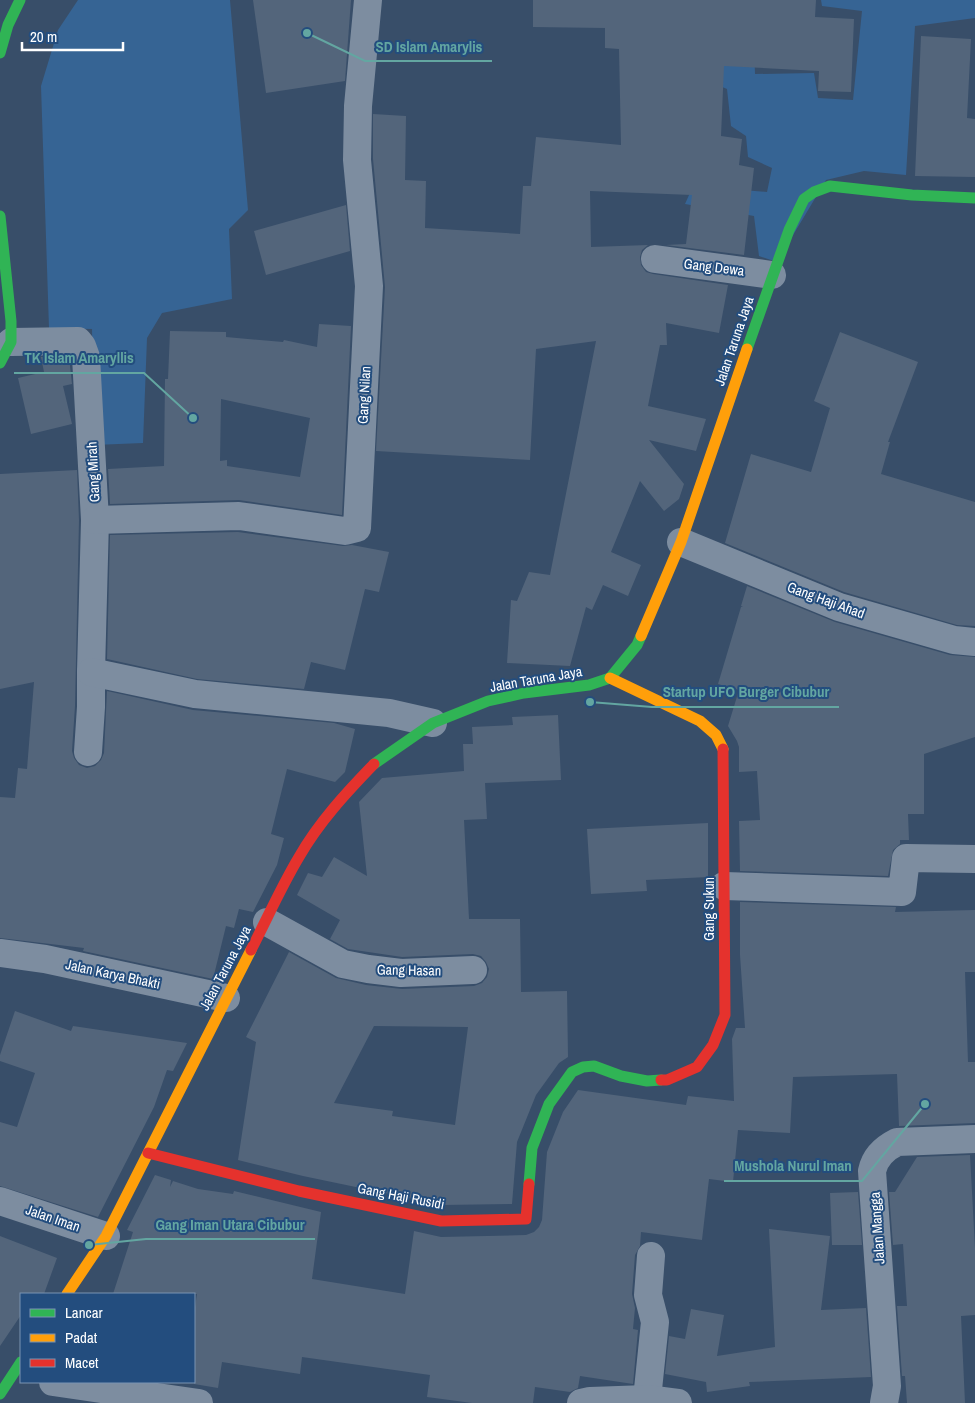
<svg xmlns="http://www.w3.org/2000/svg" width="975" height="1403" viewBox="0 0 975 1403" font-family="'Archivo Narrow',sans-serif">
  <rect width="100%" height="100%" fill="#384e69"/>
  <g fill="#366494">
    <path d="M 78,0 L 230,0 L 248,210 L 229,229 L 232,299 L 162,313 L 147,338 L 143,443 L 94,445 L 92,329 L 49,328 L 41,86 L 58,30 Z"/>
    <path d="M 821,0 L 975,0 L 975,18 L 915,26 L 906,175 L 864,171 L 826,180 L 777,262 L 759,256 L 754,216 L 685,204 L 693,186 L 767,192 L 772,168 L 748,157 L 746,136 L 731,126 L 727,89 L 692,74 L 754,46 L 755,74 L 814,73 L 818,98 L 853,100 L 862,11 L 822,6 Z"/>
  </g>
  <g fill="#53657b" fill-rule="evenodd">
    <path d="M 253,0 L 351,0 L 345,81 L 266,93 Z"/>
    <path d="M 533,0 L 816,0 L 815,17 L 854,19 L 851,92 L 818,91 L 819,71 L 724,66 L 721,136 L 742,139 L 739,165 L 754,168 L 744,255 L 666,245 L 686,244 L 692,195 L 590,191 L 591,247 L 648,245 L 642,250 L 640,257 L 641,265 L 646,272 L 653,274 L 728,285 L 719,333 L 666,323 L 667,345 L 660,345 L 648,406 L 706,419 L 696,451 L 649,440 L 684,484 L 679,499 L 664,511 L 640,481 L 611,552 L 641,565 L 628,596 L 603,585 L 592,610 L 586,607 L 570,666 L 507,663 L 511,600 L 517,601 L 529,572 L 550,575 L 596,341 L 536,349 L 530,460 L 376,451 L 385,287 L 373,159 L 373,114 L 406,116 L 405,180 L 426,181 L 425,228 L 520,234 L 523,186 L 531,186 L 536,137 L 621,145 L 619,49 L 605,48 L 605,28 L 533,27 Z"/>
    <path d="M 921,36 L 971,39 L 967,118 L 975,119 L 975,177 L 915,176 Z"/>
    <path d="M 346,205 L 350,251 L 266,275 L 254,231 Z"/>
    <path d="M 319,324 L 351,326 L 342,515 L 239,500 L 110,504 L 108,469 L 164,466 L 165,379 L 168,379 L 170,331 L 226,332 L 226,337 L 283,342 L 284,340 L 317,347 ZM 221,399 L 310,418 L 300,477 L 227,466 L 227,460 L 220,461 Z"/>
    <path d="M 840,332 L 918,362 L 888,442 L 890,442 L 881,474 L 975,502 L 975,626 L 957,625 L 844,592 L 725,543 L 751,454 L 811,472 L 830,408 L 814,401 Z"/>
    <path d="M 41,357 L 69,357 L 72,384 L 63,386 L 72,424 L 31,434 L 18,378 L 44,372 Z"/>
    <path d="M 77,470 L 79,520 L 75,706 L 72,751 L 74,758 L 79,765 L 87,768 L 95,766 L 101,760 L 104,753 L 107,691 L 193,710 L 334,723 L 355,729 L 345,772 L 335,782 L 287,769 L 271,834 L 284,838 L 277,865 L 253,912 L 239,909 L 234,928 L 226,926 L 213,979 L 83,951 L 84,948 L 0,938 L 0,797 L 15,798 L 18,768 L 27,769 L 34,682 L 0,689 L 0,474 Z"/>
    <path d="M 238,532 L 343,546 L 352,545 L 389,552 L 379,592 L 365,589 L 345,670 L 311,662 L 304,689 L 197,679 L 107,659 L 110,535 Z"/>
    <path d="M 747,586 L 835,622 L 950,655 L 975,657 L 975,737 L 924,754 L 924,814 L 908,814 L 909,840 L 900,840 L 900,844 L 893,850 L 888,876 L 740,871 L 739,821 L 760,820 L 757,771 L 739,772 L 739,747 L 737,741 L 728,726 L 739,690 L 718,684 L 741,607 L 743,607 L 741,606 Z"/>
    <path d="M 558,715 L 561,780 L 485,783 L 487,819 L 464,820 L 469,919 L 520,919 L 521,992 L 567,991 L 568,1057 L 559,1063 L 536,1095 L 517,1142 L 512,1204 L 442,1205 L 303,1176 L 238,1160 L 256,1042 L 246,1037 L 289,952 L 336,978 L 366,985 L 402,989 L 474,986 L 482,983 L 487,977 L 489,969 L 486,962 L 481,956 L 473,954 L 402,957 L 348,949 L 330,939 L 340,920 L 297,895 L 308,873 L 322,877 L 334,857 L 367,876 L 359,802 L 382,778 L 464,771 L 463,744 L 473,744 L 472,727 L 513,725 L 512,717 ZM 374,1026 L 468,1027 L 455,1125 L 392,1116 L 393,1111 L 334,1103 Z"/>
    <path d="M 708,823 L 708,877 L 646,880 L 647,891 L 591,894 L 587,829 Z"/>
    <path d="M 740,902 L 896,907 L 895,912 L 975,910 L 975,972 L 965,972 L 968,1062 L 975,1062 L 975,1123 L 899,1126 L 897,1074 L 793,1077 L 790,1133 L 738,1130 L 733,1182 L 709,1179 L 702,1240 L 641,1232 L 640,1246 L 635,1255 L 632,1294 L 635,1308 L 633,1329 L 638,1330 L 633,1384 L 580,1376 L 578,1388 L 570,1392 L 535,1387 L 533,1403 L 472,1403 L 427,1397 L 430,1375 L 302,1357 L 300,1374 L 222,1362 L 218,1388 L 194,1384 L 194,1314 L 197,1294 L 113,1294 L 133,1232 L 127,1230 L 155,1175 L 171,1180 L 170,1187 L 173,1181 L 198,1189 L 233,1194 L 234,1191 L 321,1212 L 312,1279 L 405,1294 L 414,1231 L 441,1237 L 526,1235 L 534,1232 L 539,1227 L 542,1220 L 547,1152 L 563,1112 L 578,1090 L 686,1105 L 688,1096 L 734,1101 L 732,1039 L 736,1028 L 745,1028 L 740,955 Z"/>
    <path d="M 15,1011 L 71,1031 L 73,1026 L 187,1043 L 173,1071 L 167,1070 L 154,1107 L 98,1217 L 0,1186 L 0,1122 L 17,1127 L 35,1073 L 0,1061 L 0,1055 Z"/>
    <path d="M 970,1155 L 975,1248 L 975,1315 L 961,1316 L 965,1403 L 907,1403 L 905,1376 L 902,1376 L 897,1306 L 907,1306 L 903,1244 L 893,1245 L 889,1192 L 895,1192 L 917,1157 Z"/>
    <path d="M 858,1192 L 862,1245 L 832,1245 L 830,1193 Z"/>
    <path d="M 769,1229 L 830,1236 L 821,1310 L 866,1308 L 871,1377 L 749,1382 L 750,1386 L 707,1392 L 706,1382 L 665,1374 L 669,1336 L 685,1339 L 691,1309 L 724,1315 L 717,1356 L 775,1347 Z"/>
    <path d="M 0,1236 L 57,1258 L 44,1294 L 21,1294 L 21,1315 L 0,1346 Z"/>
  </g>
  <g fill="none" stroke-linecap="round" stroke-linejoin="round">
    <g stroke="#7d8da0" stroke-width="28">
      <path d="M 655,259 L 772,275"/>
      <path d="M 11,342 L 78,341 L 82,346 L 86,357 L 95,520 L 91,672 L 91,707 L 88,752"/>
      <path d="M 95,520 L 239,516 L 345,531 L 357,528 L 369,286 L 357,160 L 358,106 L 368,0"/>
      <path d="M 681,542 L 839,607 L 954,640 L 975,642"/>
      <path d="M 91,672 L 195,694 L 389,713 L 433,723"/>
      <path d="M 724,886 L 902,892 L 906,858 L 975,859"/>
      <path d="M 267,922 L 343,964 L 368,969 L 401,973 L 473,970"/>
      <path d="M 0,953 L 45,959 L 226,998"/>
      <path d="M 0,1201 L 106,1236"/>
      <path d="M 53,1382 L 199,1403"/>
      <path d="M 647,1399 L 655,1322 L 648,1295 L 651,1256"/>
      <path d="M 581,1403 L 590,1401 L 647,1399 L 678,1403"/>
      <path d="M 884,1403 L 887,1386 L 872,1171 C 875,1156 885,1148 897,1142 L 975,1139"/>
    </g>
    <g stroke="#30b455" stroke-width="11">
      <path d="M 0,53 L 8,25 L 20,0"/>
      <path d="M 0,216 L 11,321 L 11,342 L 0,363"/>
      <path d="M 747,349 L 789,230 L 804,199 L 814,192 L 830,186 L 912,195 L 975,198"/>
      <path d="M 374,764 L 433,723 L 488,701 L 524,693 L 589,685 L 610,678 L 637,645 L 641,636"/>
      <path d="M 529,1184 L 532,1148 L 549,1104 L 572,1072 L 583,1067 L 594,1066 L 621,1076 L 647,1081 L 661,1080"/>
      <path d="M 0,1394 L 21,1362"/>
    </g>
    <g stroke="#ff9f0a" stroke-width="11">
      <path d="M 641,636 L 681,542 L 747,349"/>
      <path d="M 610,678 L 700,721 L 716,735 L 723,749"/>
      <path d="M 67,1294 L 106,1236 L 251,950"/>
    </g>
    <g stroke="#e5322d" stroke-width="11">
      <path d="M 251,950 C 267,919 281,887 299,857 C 319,822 346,793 374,764"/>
      <path d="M 661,1080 L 667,1080 L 697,1067 L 713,1045 L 725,1015 L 723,749"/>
      <path d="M 148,1153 L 299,1191 L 441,1221 L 526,1219 L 529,1184"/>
    </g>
  </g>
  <g text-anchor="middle" stroke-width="4" stroke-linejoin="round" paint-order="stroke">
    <g font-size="14" fill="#fff" stroke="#234d7e">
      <text transform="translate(714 267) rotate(7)" y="5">Gang Dewa</text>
      <text transform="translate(734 341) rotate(-71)" y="5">Jalan Taruna Jaya</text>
      <text transform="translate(364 395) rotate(-87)" y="5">Gang Nilan</text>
      <text transform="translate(93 472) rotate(-93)" y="5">Gang Mirah</text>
      <text transform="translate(826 600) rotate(20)" y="5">Gang Haji Ahad</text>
      <text transform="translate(536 679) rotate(-10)" y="5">Jalan Taruna Jaya</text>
      <text transform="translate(709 909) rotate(-90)" y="5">Gang Sukun</text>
      <text transform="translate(225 968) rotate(-62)" y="5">Jalan Taruna Jaya</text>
      <text transform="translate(409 970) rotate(1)" y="5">Gang Hasan</text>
      <text transform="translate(113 974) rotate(12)" y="5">Jalan Karya Bhakti</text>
      <text transform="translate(401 1196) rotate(11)" y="5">Gang Haji Rusidi</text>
      <text transform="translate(53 1218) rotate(19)" y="5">Jalan Iman</text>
      <text transform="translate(877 1228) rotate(-94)" y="5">Jalan Mangga</text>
    </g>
  </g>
  <path fill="none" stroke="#63a6a1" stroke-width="2" d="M307 33L365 61H492M193 418L144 373H14M590 702L652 707H839M925 1104L862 1181H724M89 1245L146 1239H315"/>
  <g fill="#63a6a1" stroke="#234d7e" stroke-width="2">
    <circle cx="307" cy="33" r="5"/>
    <circle cx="193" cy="418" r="5"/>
    <circle cx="590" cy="702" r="5"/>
    <circle cx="925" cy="1104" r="5"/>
    <circle cx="89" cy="1245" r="5"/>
  </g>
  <g font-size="15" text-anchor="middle" font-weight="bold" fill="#63a6a1" stroke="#234d7e" stroke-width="4" stroke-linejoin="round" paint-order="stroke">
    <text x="429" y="52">SD Islam Amarylis</text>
    <text x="79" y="363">TK Islam Amaryllis</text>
    <text x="746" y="697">Startup UFO Burger Cibubur</text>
    <text x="793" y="1171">Mushola Nurul Iman</text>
    <text x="230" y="1230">Gang Iman Utara Cibubur</text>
  </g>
  <rect x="20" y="1293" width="175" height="90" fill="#234d7e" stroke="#7b94b2"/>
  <rect x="30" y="1309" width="25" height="8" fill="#30b455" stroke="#7b94b2"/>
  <text x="65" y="1318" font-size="15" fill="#ffffff">Lancar</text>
  <rect x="30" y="1334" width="25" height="8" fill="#ff9f0a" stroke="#7b94b2"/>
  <text x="65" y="1343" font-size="15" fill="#ffffff">Padat</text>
  <rect x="30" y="1359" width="25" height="8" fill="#e5322d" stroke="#7b94b2"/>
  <text x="65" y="1368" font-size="15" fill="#ffffff">Macet</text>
  <path d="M22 42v8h101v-8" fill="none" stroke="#ffffff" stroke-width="2.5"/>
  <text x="30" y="42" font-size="15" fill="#ffffff" stroke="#234d7e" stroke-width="4" paint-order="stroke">20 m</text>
</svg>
